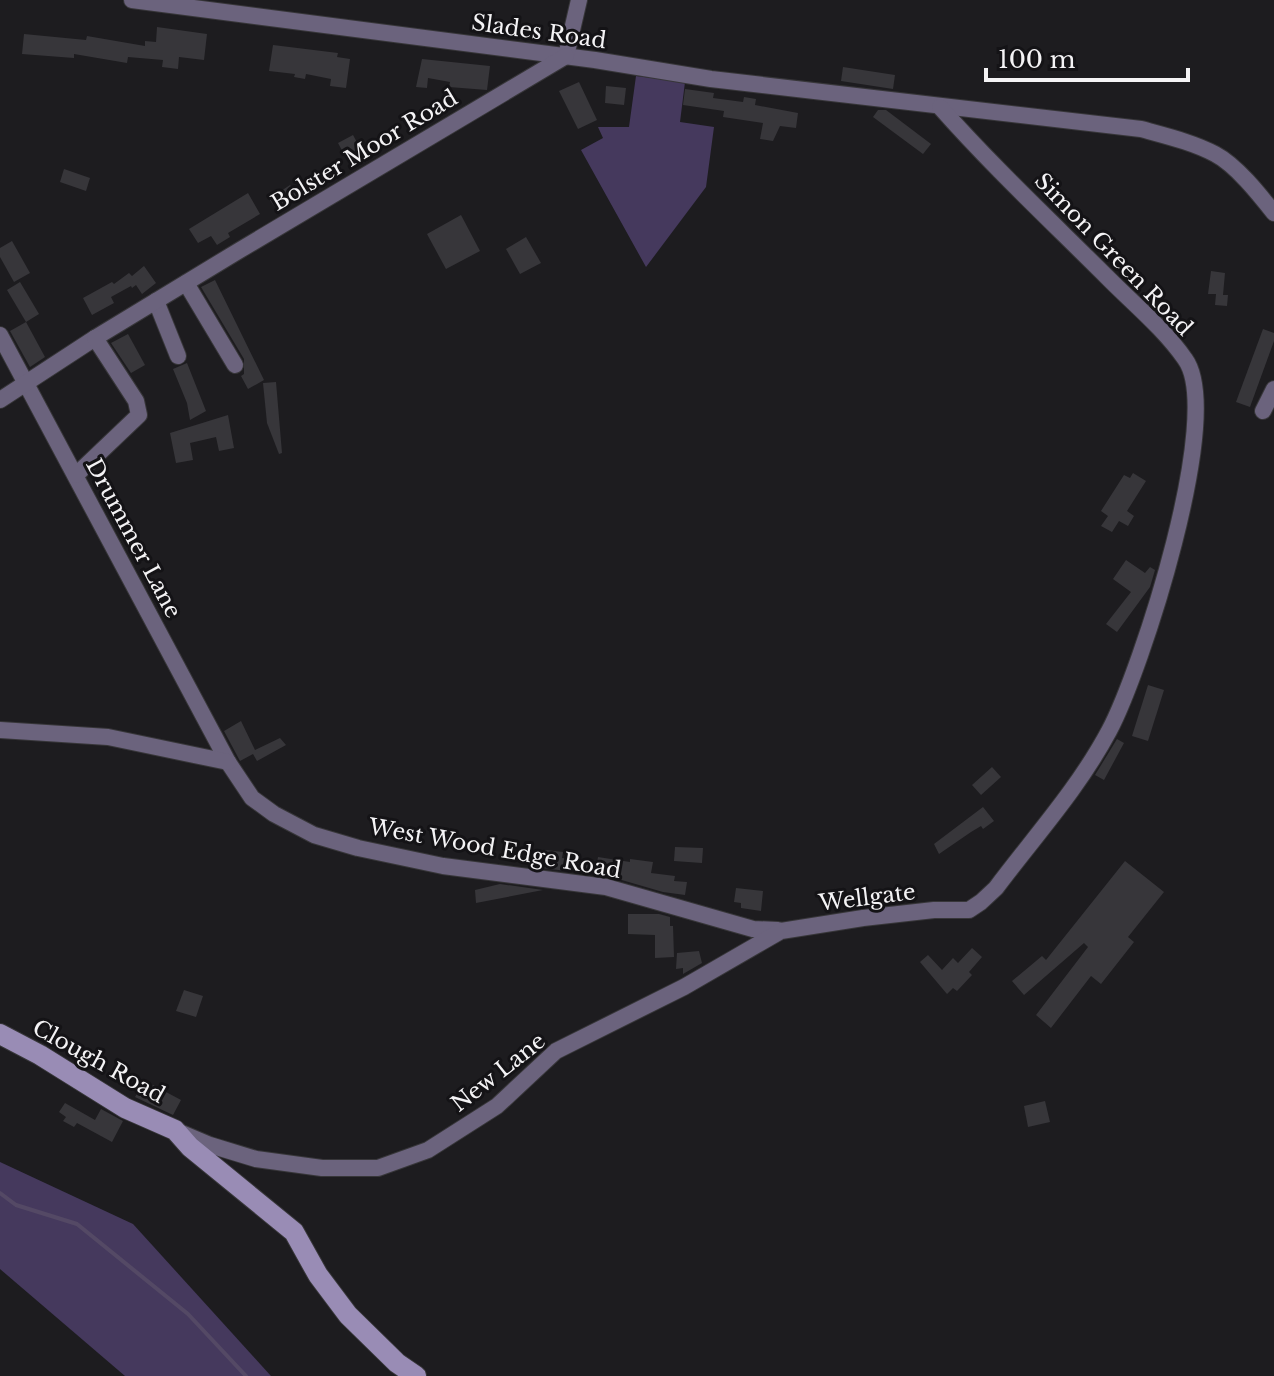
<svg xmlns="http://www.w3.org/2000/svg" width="1274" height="1376" viewBox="0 0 1274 1376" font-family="'Libre Baskerville',serif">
  <rect width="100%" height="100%" fill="#1d1c1f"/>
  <g fill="#45395d">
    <path d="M 636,76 L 685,82 L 680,122 L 714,127 L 706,187 L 646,267 L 581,150 L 603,138 L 598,127 L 629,127 Z"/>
    <path d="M 0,1162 L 133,1224 L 271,1376 L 125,1376 L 0,1269 Z"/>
  </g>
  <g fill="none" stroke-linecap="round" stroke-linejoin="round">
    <path stroke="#544965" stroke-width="4" d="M 0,1193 L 16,1205 L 77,1224 L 188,1314 L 246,1376"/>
  </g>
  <g fill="#37363a">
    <path d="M 157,27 L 207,34 L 204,60 L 179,57 L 178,69 L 162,67 L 163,60 L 128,57 L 127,63 L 74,54 L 74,58 L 22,54 L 24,34 L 86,40 L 87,36 L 145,46 L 145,41 L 156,42 Z"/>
    <path d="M 273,45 L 338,53 L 337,57 L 350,59 L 346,88 L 330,86 L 331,79 L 306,74 L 305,79 L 294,77 L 295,74 L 269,71 Z"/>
    <path d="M 422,59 L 490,66 L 487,90 L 449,87 L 450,82 L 428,78 L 427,88 L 416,87 Z"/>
    <path d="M 843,67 L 895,75 L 893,89 L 841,81 Z"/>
    <path d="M 579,82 L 597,120 L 578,129 L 559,91 Z"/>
    <path d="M 606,86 L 626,88 L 624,105 L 605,103 Z"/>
    <path d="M 685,89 L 714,93 L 713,98 L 743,102 L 744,97 L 756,99 L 755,105 L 798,113 L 796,128 L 780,126 L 773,141 L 760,139 L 763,123 L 723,117 L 724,111 L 683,105 Z"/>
    <path d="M 878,110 L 886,110 L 931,144 L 923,154 L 873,117 Z"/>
    <path d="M 353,135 L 367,161 L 352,169 L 338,143 Z"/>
    <path d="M 64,169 L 90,178 L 86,191 L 60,182 Z"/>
    <path d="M 290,185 L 298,196 L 277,210 L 269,199 Z"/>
    <path d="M 248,193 L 260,214 L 228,233 L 230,237 L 217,245 L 211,236 L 198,243 L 189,229 Z"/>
    <path d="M 461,215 L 480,251 L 446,269 L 427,234 Z"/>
    <path d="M 526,237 L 541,263 L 520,274 L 506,249 Z"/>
    <path d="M 12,241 L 30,273 L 14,282 L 0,257 L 0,248 Z"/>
    <path d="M 144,266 L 156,283 L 142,294 L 136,285 L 132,288 L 131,286 L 111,297 L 114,303 L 92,315 L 83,298 L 112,282 L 114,284 L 129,273 L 132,276 Z"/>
    <path d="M 1211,271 L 1225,273 L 1223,295 L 1228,295 L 1227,306 L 1215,305 L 1216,294 L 1208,294 Z"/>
    <path d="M 215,280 L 264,380 L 248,389 L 241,376 L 244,374 L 244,359 L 201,287 Z"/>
    <path d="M 20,282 L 39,314 L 26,322 L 7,290 Z"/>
    <path d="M 26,322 L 45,357 L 30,367 L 10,331 Z"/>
    <path d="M 1263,329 L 1274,333 L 1274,341 L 1250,407 L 1236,402 Z"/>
    <path d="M 128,334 L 145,365 L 131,373 L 111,343 Z"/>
    <path d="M 187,363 L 206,411 L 190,420 L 187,403 L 173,369 Z"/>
    <path d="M 276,382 L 282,453 L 279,454 L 267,423 L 263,383 Z"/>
    <path d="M 228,415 L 234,448 L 219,451 L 216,437 L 190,443 L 193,460 L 176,463 L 170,433 Z"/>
    <path d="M 1133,473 L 1146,481 L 1127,511 L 1134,516 L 1128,526 L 1119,521 L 1112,532 L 1101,526 L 1108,516 L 1101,511 L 1124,475 L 1130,478 Z"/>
    <path d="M 1126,560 L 1145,573 L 1150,567 L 1155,570 L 1150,587 L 1117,632 L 1106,624 L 1131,592 L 1113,579 Z"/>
    <path d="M 1148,685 L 1164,690 L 1148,741 L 1132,736 Z"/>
    <path d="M 241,721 L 255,750 L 280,738 L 286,745 L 257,761 L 253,754 L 240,761 L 224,731 Z"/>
    <path d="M 1117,739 L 1124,743 L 1104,780 L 1095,775 Z"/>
    <path d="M 992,767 L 1001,777 L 981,795 L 972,785 Z"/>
    <path d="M 983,807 L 994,821 L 983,829 L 981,826 L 971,832 L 939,854 L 934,844 Z"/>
    <path d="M 675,847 L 703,848 L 702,863 L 674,861 Z"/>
    <path d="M 545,850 L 563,852 L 562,858 L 597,863 L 598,857 L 630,862 L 630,859 L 653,862 L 651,873 L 675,876 L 674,881 L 687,882 L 685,895 L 663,892 L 608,876 L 542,868 Z"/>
    <path d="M 1125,861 L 1164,892 L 1128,937 L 1134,942 L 1101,984 L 1091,976 L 1051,1028 L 1036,1015 L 1088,947 L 1084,943 L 1024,995 L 1012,981 L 1042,956 L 1046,960 Z"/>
    <path d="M 500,884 L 543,890 L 476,903 L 475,890 Z"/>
    <path d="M 736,888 L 763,891 L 761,911 L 741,908 L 741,903 L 734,902 Z"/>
    <path d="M 628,914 L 659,914 L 670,917 L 670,926 L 673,926 L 674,957 L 655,958 L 655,935 L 628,934 Z"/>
    <path d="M 972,948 L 982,957 L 969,972 L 972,975 L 957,991 L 953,988 L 947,994 L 920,962 L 928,955 L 942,970 L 953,958 L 958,963 Z"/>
    <path d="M 699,951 L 702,963 L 683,974 L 683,968 L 676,969 L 677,953 Z"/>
    <path d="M 184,990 L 203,996 L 196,1017 L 176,1011 Z"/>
    <path d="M 143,1084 L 151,1088 L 153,1085 L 181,1100 L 173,1115 L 135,1097 Z"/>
    <path d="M 1045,1101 L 1050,1122 L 1028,1127 L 1024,1106 Z"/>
    <path d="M 65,1103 L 95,1120 L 101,1109 L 123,1121 L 112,1142 L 77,1123 L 74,1127 L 63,1121 L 66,1117 L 59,1112 Z"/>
  </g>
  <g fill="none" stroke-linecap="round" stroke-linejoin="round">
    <defs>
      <g id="street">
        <path d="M 132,0 L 595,60 L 711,79 L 1141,129 C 1166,136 1192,142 1215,154 C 1236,165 1259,194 1274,213"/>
        <path d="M 566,56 L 579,0"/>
        <path d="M 186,283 L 235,365"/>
        <path d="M 156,301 L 178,356"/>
        <path d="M 0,335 L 228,762 L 252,798 L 274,814 L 314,835 L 358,848 L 443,866 L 606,887 L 753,929 L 778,930"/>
        <path d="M 0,400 L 95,338 L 240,250 L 566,56"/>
        <path d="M 1263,411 L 1274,389"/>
        <path d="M 76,475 L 139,415 L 136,401 L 95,338"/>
        <path d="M 0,730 L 108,737 L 228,762"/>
        <path d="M 177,1131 L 210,1145 L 256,1159 L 322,1168 L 378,1168 L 428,1150 L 497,1106 L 556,1051 L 684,987 L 781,931 L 863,918 L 934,910 L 969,910 L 981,902 L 996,888 C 1035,836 1078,789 1109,731 C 1141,671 1225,414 1185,359 C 1165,330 1135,305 1110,280 C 1053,223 993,167 940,107"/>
      </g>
      <path id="secondary" d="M 0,1034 L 40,1055 L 125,1108 L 175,1130 L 190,1147 L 294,1232 L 318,1275 L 348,1315 L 397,1363 L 416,1376"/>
    </defs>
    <use href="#street" stroke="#373639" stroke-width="18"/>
    <use href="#secondary" stroke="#373639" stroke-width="22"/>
    <use href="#street" stroke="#6b637d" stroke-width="16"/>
    <use href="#secondary" stroke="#998cb5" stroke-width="20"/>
  </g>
  <g text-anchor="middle" stroke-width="6" stroke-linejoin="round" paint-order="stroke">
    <g font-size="22" fill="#f4f3f5" stroke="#141316">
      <text transform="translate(539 31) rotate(8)" y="8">Slades Road</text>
      <text transform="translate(364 150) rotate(-31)" y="8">Bolster Moor Road</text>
      <text transform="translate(1114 254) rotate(46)" y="8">Simon Green Road</text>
      <text transform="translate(134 538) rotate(62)" y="8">Drummer Lane</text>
      <text transform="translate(495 848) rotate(10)" y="8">West Wood Edge Road</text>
      <text transform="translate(867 897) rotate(-7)" y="8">Wellgate</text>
      <text transform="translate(99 1061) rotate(29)" y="8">Clough Road</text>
      <text transform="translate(498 1072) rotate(-38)" y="8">New Lane</text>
    </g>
  </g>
  <path d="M986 68v12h202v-12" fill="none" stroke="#f4f3f5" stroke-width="4"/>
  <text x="998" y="68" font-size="24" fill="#f4f3f5" stroke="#141316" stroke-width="6" paint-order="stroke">100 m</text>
</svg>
